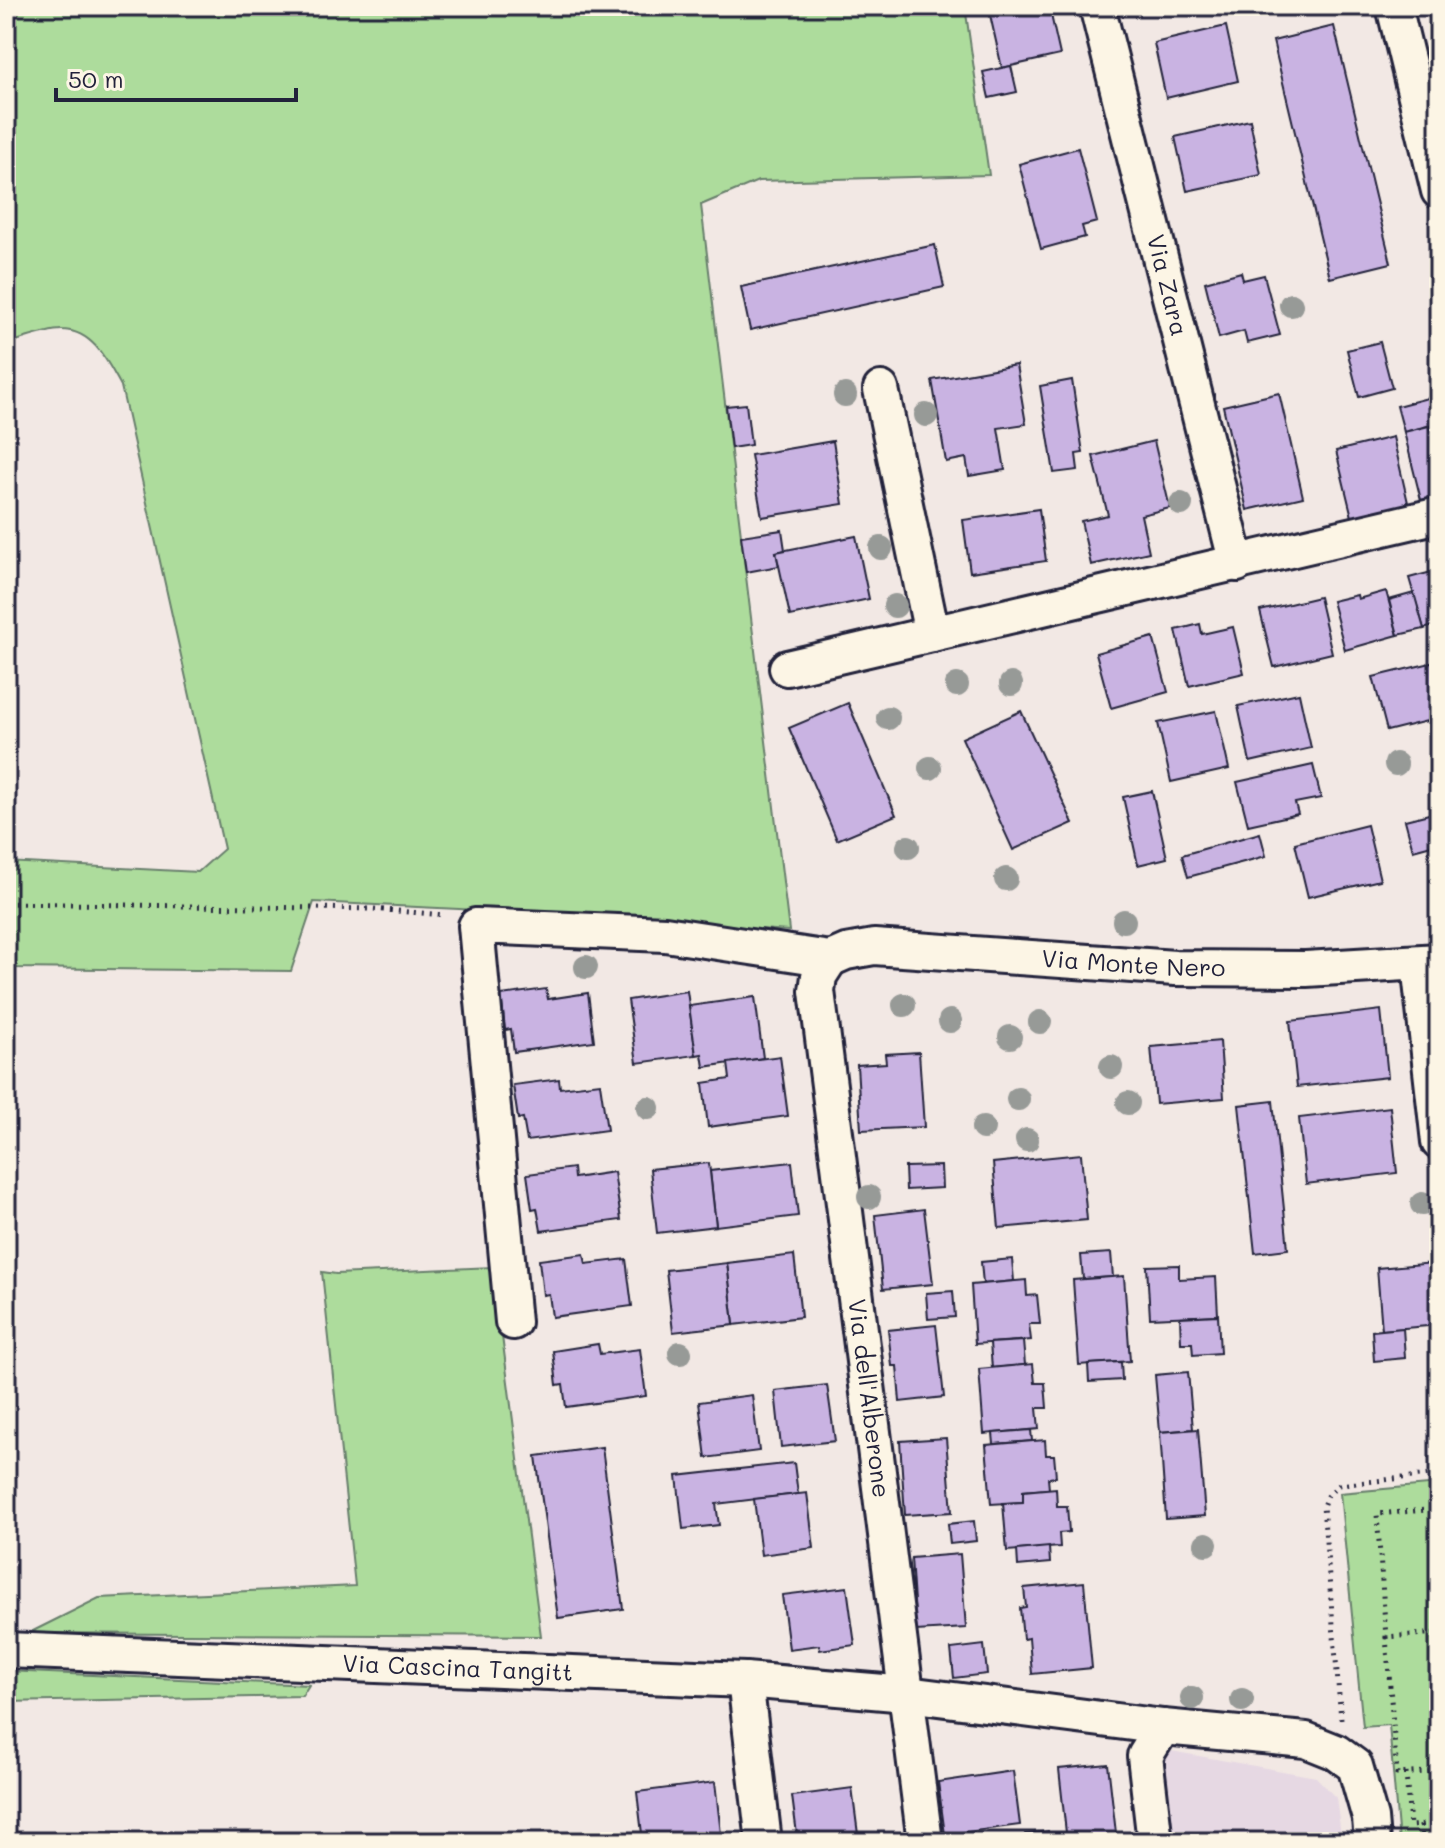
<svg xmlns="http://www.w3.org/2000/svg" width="1445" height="1848" viewBox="0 0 1445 1848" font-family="Mali,sans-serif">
  <rect width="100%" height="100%" fill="#f2e8e4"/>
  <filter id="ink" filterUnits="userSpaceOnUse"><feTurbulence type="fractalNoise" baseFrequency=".0125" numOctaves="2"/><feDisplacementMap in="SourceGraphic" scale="16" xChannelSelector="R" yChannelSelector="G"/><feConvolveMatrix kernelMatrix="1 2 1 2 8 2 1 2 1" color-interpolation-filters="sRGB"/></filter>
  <g filter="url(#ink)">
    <path fill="#e6d8e3" d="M 1171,1751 L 1316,1777 L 1336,1798 L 1342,1842 L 1166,1842 L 1154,1764 Z"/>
    <g fill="#addc9c" stroke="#687f6c" stroke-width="2">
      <path d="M 6,6 L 965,6 L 989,175 L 758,181 L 701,205 L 789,931 L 459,909 L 314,902 L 291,971 L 10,968 L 6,957 L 6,862 L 198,872 L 224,849 L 121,386 C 108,363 94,331 63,330 C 49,329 21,340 6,344 Z"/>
      <path d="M 493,1267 L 541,1636 L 29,1633 L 99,1598 L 355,1586 L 322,1272 L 336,1274 Z"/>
      <path d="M 1439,1484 L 1439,1842 L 1399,1842 L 1389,1725 L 1363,1727 L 1340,1493 Z"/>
      <path d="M 6,1671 L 309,1685 L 302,1696 L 6,1702 Z"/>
    </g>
    <g fill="#c9b3e2" stroke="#22223b" stroke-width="2">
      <path d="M 988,6 L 1049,6 L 1060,55 L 1002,68 Z"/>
      <path d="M 1226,26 L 1238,81 L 1166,98 L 1154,43 Z"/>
      <path d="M 1334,26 L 1391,263 L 1330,278 L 1273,41 Z"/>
      <path d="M 1011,66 L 1017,92 L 989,98 L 983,72 Z"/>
      <path d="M 1250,120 L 1261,175 L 1187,191 L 1175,137 Z"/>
      <path d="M 1078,148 L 1097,222 L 1082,226 L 1085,237 L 1041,249 L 1019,164 Z"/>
      <path d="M 935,245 L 944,287 L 750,330 L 741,287 Z"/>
      <path d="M 1241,272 L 1243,280 L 1264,275 L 1280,335 L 1247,343 L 1244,331 L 1219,338 L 1205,282 Z"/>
      <path d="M 1380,342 L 1392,388 L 1359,397 L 1347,350 Z"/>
      <path d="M 1016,365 L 1026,424 L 998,428 L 1005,470 L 969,476 L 966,458 L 946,462 L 932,380 Z"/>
      <path d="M 1072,380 L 1083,453 L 1076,454 L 1078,470 L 1054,473 L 1040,386 Z"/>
      <path d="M 1279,393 L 1303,497 L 1247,510 L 1223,406 Z"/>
      <path d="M 1439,395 L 1439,423 L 1404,432 L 1397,406 Z"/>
      <path d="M 746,404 L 751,445 L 731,448 L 726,406 Z"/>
      <path d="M 1429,426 L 1439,461 L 1439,500 L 1422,504 L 1404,432 Z"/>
      <path d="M 1393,437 L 1409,507 L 1353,521 L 1336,451 Z"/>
      <path d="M 833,441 L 843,504 L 762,517 L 751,455 Z"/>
      <path d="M 1154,441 L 1170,508 L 1141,515 L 1149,552 L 1091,565 L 1081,521 L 1108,515 L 1093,456 Z"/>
      <path d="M 1039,509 L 1046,561 L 970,572 L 963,520 Z"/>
      <path d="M 782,530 L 785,550 L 776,552 L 779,566 L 746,572 L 741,536 Z"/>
      <path d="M 856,536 L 869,599 L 790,616 L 776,552 Z"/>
      <path d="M 1439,570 L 1439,624 L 1424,629 L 1409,578 Z"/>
      <path d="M 1386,591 L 1398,635 L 1345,650 L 1332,601 L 1357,595 L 1358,599 Z"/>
      <path d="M 1414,593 L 1424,629 L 1398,635 L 1389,600 Z"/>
      <path d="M 1319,597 L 1332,653 L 1274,667 L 1260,611 Z"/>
      <path d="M 1200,624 L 1202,634 L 1233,627 L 1244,673 L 1189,686 L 1176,630 Z"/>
      <path d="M 1153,637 L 1168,692 L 1111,708 L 1096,653 Z"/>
      <path d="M 1439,661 L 1439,718 L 1387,731 L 1373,677 Z"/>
      <path d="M 1299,693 L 1311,748 L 1250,762 L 1238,706 Z"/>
      <path d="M 848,703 L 896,815 L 837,840 L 789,728 Z"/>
      <path d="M 1021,711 L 1073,823 L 1013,850 L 962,738 Z"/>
      <path d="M 1216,711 L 1229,769 L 1171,782 L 1158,723 Z"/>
      <path d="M 1313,765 L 1321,798 L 1295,803 L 1298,814 L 1248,825 L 1237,782 Z"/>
      <path d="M 1152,791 L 1167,858 L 1138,865 L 1123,797 Z"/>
      <path d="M 1433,813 L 1439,843 L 1413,850 L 1405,820 Z"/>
      <path d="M 1367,825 L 1380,880 L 1308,897 L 1295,843 Z"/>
      <path d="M 1260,833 L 1266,856 L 1188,877 L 1182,855 Z"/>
      <path d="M 546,989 L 548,999 L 588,993 L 594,1041 L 514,1052 L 511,1029 L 505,1030 L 501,995 Z"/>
      <path d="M 687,991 L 696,1055 L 637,1063 L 628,1000 Z"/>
      <path d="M 755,997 L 763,1058 L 704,1067 L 702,1054 L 696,1055 L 689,1006 Z"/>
      <path d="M 1381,1010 L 1388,1077 L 1297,1087 L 1290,1021 Z"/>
      <path d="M 1220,1041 L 1224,1098 L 1156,1104 L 1151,1047 Z"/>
      <path d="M 919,1052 L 924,1127 L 861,1130 L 857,1065 L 886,1063 L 885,1054 Z"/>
      <path d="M 780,1056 L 788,1116 L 708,1127 L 703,1083 L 730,1079 L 728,1063 Z"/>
      <path d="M 559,1079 L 560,1088 L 600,1083 L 607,1130 L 527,1141 L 523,1118 L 518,1119 L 513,1085 Z"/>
      <path d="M 1273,1101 L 1288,1249 L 1255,1253 L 1239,1105 Z"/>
      <path d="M 1390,1107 L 1397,1173 L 1306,1184 L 1299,1118 Z"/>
      <path d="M 1081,1154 L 1087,1220 L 999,1228 L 993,1163 Z"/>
      <path d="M 792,1162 L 798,1216 L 716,1226 L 710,1171 Z"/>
      <path d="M 709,1163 L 716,1226 L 657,1233 L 650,1169 Z"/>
      <path d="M 941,1166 L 942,1188 L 906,1190 L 905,1167 Z"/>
      <path d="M 573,1168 L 574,1178 L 614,1172 L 621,1220 L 541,1231 L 537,1208 L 532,1209 L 527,1174 Z"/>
      <path d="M 924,1209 L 933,1284 L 883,1289 L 875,1215 Z"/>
      <path d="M 1111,1253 L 1113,1277 L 1083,1279 L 1081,1255 Z"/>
      <path d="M 584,1254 L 586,1264 L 626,1259 L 632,1306 L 552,1317 L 549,1294 L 543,1295 L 539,1260 Z"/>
      <path d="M 794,1255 L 801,1317 L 734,1325 L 727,1263 Z"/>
      <path d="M 1012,1259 L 1014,1281 L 983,1284 L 981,1262 Z"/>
      <path d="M 727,1263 L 734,1325 L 673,1332 L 666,1270 Z"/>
      <path d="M 1434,1263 L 1439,1325 L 1382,1330 L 1377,1268 Z"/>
      <path d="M 1179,1265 L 1179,1279 L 1216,1277 L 1218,1315 L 1150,1318 L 1147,1266 Z"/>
      <path d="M 1124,1276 L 1130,1361 L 1079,1365 L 1073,1280 Z"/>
      <path d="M 1026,1280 L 1027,1296 L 1037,1295 L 1040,1324 L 1029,1324 L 1031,1340 L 975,1344 L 971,1285 Z"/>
      <path d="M 953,1291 L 955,1317 L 928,1319 L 926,1293 Z"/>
      <path d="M 1218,1315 L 1220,1353 L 1193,1355 L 1192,1343 L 1181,1343 L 1180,1317 Z"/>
      <path d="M 936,1325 L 944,1397 L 900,1402 L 897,1366 L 892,1366 L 888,1330 Z"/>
      <path d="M 1403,1328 L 1405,1358 L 1374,1361 L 1372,1331 Z"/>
      <path d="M 1023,1341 L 1025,1365 L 992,1368 L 990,1343 Z"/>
      <path d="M 598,1344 L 600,1354 L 640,1349 L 646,1396 L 566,1407 L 563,1384 L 557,1385 L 553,1351 Z"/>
      <path d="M 1121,1362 L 1122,1380 L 1089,1382 L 1088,1364 Z"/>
      <path d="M 1033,1364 L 1035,1383 L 1045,1383 L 1047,1408 L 1037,1408 L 1039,1429 L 984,1434 L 979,1369 Z"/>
      <path d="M 1188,1372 L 1193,1429 L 1160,1432 L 1155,1375 Z"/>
      <path d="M 827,1385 L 835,1441 L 781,1447 L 775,1391 Z"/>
      <path d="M 752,1395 L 759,1451 L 706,1458 L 699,1402 Z"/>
      <path d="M 1198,1429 L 1205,1516 L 1166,1519 L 1160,1432 Z"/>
      <path d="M 1031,1430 L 1032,1441 L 994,1444 L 993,1433 Z"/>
      <path d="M 946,1438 L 952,1512 L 905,1515 L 900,1441 Z"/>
      <path d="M 1045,1440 L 1046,1455 L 1054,1455 L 1056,1477 L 1048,1478 L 1049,1489 L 1023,1491 L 1023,1502 L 991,1504 L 986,1445 Z"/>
      <path d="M 602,1447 L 623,1609 L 558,1618 L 536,1456 Z"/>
      <path d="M 794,1463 L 798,1494 L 716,1504 L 719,1525 L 683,1529 L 677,1476 Z"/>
      <path d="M 1056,1488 L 1057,1506 L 1067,1506 L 1069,1532 L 1059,1533 L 1060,1547 L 1007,1551 L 1003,1503 L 1023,1502 L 1023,1491 Z"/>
      <path d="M 807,1493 L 814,1548 L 761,1555 L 754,1499 Z"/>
      <path d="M 974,1521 L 976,1541 L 950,1544 L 948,1524 Z"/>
      <path d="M 1049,1547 L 1050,1563 L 1018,1566 L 1017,1550 Z"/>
      <path d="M 960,1554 L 966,1628 L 916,1631 L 911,1558 Z"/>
      <path d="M 1084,1582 L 1092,1668 L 1032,1674 L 1029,1638 L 1023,1639 L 1020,1608 L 1026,1607 L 1024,1588 Z"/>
      <path d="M 847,1587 L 855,1645 L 820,1650 L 819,1645 L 789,1649 L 782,1595 Z"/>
      <path d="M 984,1645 L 987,1674 L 954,1678 L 951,1649 Z"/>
      <path d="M 1108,1764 L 1117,1842 L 1067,1842 L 1059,1769 Z"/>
      <path d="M 1013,1771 L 1020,1825 L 945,1835 L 938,1782 Z"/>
      <path d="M 715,1782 L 721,1834 L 710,1836 L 711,1842 L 643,1842 L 637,1792 Z"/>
      <path d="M 852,1788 L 859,1842 L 798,1842 L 792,1796 Z"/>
      <path d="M 1048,1831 L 1050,1842 L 1026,1842 L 1025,1834 Z"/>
    </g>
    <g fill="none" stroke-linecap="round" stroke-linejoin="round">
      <defs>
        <g id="minor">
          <path id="s1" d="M 1097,6 L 1237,564"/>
          <path d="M 1394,6 L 1439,191"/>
          <path d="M 881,389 L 932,634"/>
          <path d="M 787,668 L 1439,515"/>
          <path id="s2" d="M 830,959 L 819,976 L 817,991 L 925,1842"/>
          <path id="s3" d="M 830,959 L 846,952 L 874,947 L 1175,968 L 1306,969 L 1439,961"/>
          <path d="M 1419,964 L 1439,1142"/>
          <path d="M 513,1322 L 476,926 L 665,934 L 830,959"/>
          <path id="s4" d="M 6,1650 L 745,1680 L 907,1694 L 1163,1727 L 1306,1740 L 1336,1752 L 1355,1766 L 1370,1818 L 1372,1842"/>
          <path d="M 745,1680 L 764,1842"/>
          <path d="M 1155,1842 L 1145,1756 L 1163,1727"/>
        </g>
      </defs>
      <use href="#minor" stroke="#22223b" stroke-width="40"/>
      <g stroke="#22223b" stroke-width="5" stroke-dasharray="2 6" stroke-linecap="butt">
        <path d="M 6,903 L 373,909 L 445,915"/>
        <path d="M 1435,1509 L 1439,1565"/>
        <path d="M 1439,1509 L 1377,1514 L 1386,1637 L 1439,1633"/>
        <path d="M 1386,1637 L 1397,1774 L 1439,1771"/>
        <path d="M 1341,1719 L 1323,1506 L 1327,1496 L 1339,1485 L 1439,1474"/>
        <path d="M 1406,1773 L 1410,1826 L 1439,1824"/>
        <path d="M 1421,1825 L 1422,1842"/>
      </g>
      <use href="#minor" stroke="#fcf5e5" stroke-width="34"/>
    </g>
    <g fill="#979a97">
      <circle cx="1291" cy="305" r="12"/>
      <circle cx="845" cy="395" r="12"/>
      <circle cx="926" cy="415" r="12"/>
      <circle cx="1181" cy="504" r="12"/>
      <circle cx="881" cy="548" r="12"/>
      <circle cx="895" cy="606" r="12"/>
      <circle cx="1011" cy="684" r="12"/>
      <circle cx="957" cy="685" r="12"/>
      <circle cx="888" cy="718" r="12"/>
      <circle cx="1396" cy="764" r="12"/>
      <circle cx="930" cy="768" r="12"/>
      <circle cx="908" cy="847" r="12"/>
      <circle cx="1006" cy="879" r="12"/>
      <circle cx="1124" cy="921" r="12"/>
      <circle cx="586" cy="967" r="12"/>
      <circle cx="904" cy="1005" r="12"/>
      <circle cx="950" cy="1021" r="12"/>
      <circle cx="1040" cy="1022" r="12"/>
      <circle cx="1010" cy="1037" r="12"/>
      <circle cx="1111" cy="1067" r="12"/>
      <circle cx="1018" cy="1099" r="12"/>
      <circle cx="1128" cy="1103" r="12"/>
      <circle cx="648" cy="1108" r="12"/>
      <circle cx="983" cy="1128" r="12"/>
      <circle cx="1027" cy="1140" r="12"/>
      <circle cx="869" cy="1197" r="12"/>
      <circle cx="1422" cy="1204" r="12"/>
      <circle cx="680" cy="1353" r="12"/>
      <circle cx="1206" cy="1544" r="12"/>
      <circle cx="1192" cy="1698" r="12"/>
      <circle cx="1242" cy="1700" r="12"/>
    </g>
  </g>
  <g text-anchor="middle" stroke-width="7" stroke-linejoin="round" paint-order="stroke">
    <g font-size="24" fill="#22223b" stroke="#fcf5e5">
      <text dy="8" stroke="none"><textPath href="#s1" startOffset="288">Via Zara</textPath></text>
      <text dy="8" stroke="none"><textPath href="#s3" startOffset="306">Via Monte Nero</textPath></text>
      <text dy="8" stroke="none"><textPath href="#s2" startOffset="446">Via dell'Alberone</textPath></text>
      <text dy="8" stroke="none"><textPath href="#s4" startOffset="452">Via Cascina Tangitt</textPath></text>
    </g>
  </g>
  <rect width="1445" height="1848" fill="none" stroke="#fcf5e5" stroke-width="32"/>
  <rect x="16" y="16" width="1413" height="1816" fill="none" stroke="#22223b" stroke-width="3" filter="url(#ink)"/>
  <path d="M56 88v12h240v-12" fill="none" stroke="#22223b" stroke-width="4"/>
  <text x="68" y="88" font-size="24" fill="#22223b" stroke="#fcf5e5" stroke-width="6" paint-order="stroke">50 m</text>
</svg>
